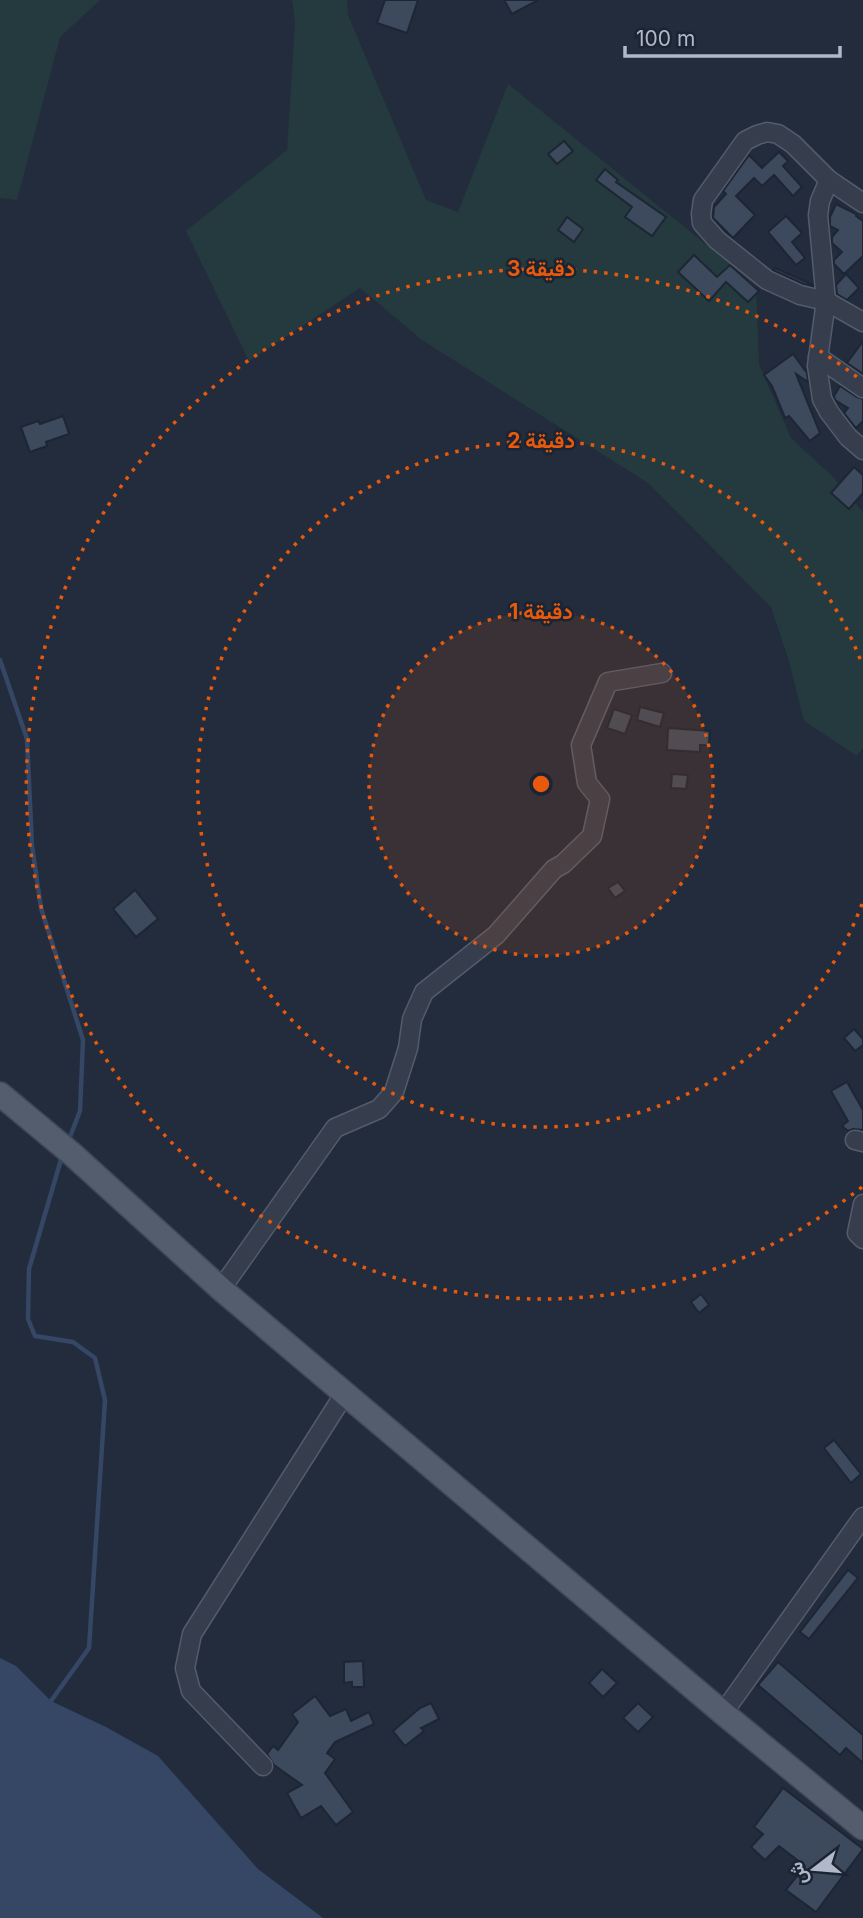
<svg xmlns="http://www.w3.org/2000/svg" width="863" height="1918" viewBox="0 0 863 1918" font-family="Inter,Vazirmatn,sans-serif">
  <rect width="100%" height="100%" fill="#222c3d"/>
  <g fill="#243a3e">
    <path d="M 0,0 L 100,0 L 60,37 L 17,200 L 0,198 Z"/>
    <path d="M 292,0 L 347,0 L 348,15 L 426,200 L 458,212 L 508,84 L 756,285 L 759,364 L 791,438 L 832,476 L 863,512 L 863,748 L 857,756 L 804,721 L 789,661 L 771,607 L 648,483 L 422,340 L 360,288 L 249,361 L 186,231 L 287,150 L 295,23 Z"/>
  </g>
  <path fill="#354765" d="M 0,1658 L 16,1666 L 51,1701 L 106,1727 L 158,1756 L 258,1869 L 323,1918 L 0,1918 Z"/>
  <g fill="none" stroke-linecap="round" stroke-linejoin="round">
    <g stroke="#354765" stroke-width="4.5">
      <path d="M 0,660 L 27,739 L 32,846 L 41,908 L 83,1040 L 80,1111 L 68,1142"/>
      <path d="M 51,1701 L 89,1648 L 105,1400 L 95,1358 L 73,1342 L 35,1336 L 28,1319 L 29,1269 L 62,1156"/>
    </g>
  </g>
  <g fill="#3d4a5d" stroke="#1d2634" stroke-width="2">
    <path d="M 385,0 L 418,0 L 407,33 L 377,23 Z"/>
    <path d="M 504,0 L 538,0 L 512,14 Z"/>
    <path d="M 564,141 L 573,151 L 557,164 L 548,154 Z"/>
    <path d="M 779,152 L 788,161 L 783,166 L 802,187 L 793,196 L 774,175 L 762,186 L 754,178 L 736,196 L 755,215 L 733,238 L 713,218 L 714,207 L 726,194 L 723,191 L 749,155 L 762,168 Z"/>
    <path d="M 605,169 L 618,180 L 616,182 L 666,217 L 652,236 L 625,217 L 632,207 L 596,180 Z"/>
    <path d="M 836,204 L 856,214 L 856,216 L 863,221 L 863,256 L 844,274 L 834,264 L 834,260 L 842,252 L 832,243 L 832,237 L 838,230 L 830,226 L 830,217 Z"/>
    <path d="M 786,216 L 802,233 L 792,242 L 805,258 L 796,265 L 768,232 Z"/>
    <path d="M 567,217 L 583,229 L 574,242 L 558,230 Z"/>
    <path d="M 694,255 L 717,277 L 730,265 L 759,291 L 748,302 L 726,282 L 709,301 L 678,272 Z"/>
    <path d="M 775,268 L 813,285 L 813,286 L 804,284 L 773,270 Z"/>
    <path d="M 846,274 L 859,288 L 847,300 L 837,294 L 836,285 Z"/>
    <path d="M 863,341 L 863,374 L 847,363 Z"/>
    <path d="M 793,354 L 807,373 L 808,382 L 796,374 L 820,433 L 810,441 L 789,416 L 785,418 L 772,386 L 764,375 Z"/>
    <path d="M 840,386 L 857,397 L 863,399 L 863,421 L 856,428 L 844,413 L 848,408 L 835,400 L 834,396 Z"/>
    <path d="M 63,416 L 69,434 L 46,442 L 47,446 L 30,452 L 21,427 L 38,421 L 40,424 Z"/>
    <path d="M 854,467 L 863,475 L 863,493 L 849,509 L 831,493 Z"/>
    <path d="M 640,707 L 664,713 L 660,727 L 637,720 Z"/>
    <path d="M 614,709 L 632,715 L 625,734 L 607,728 Z"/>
    <path d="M 668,728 L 710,731 L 709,745 L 700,745 L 700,752 L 667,750 Z"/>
    <path d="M 672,774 L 688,775 L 686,789 L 671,788 Z"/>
    <path d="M 618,882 L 625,891 L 615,898 L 608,888 Z"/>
    <path d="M 135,890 L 158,919 L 136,937 L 113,909 Z"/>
    <path d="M 854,1029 L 863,1039 L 863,1045 L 855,1051 L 844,1038 Z"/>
    <path d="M 847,1082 L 863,1110 L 863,1130 L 853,1129 L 848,1131 L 842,1126 L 848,1121 L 831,1091 Z"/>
    <path d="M 701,1294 L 709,1305 L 699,1313 L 691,1302 Z"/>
    <path d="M 834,1440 L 861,1474 L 851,1483 L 824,1448 Z"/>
    <path d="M 848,1570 L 858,1578 L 809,1639 L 800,1632 Z"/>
    <path d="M 363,1661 L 364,1687 L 352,1687 L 352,1682 L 344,1683 L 344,1662 Z"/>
    <path d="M 778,1662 L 863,1735 L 863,1763 L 846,1748 L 840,1755 L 758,1685 Z"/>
    <path d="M 602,1669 L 617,1683 L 603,1697 L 589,1683 Z"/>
    <path d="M 315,1696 L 330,1716 L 346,1709 L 351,1721 L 369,1712 L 374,1724 L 335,1742 L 327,1753 L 335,1759 L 325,1773 L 353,1812 L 336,1825 L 321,1806 L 301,1818 L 287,1793 L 302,1785 L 274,1765 L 267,1754 L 273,1746 L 278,1750 L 298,1722 L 292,1714 Z"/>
    <path d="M 431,1703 L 439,1719 L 421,1728 L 424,1731 L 405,1746 L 393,1731 L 420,1708 Z"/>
    <path d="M 638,1703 L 653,1717 L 638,1732 L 623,1718 Z"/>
    <path d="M 783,1788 L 863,1849 L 816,1912 L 786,1890 L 805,1866 L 779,1846 L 765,1860 L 751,1847 L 763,1834 L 754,1827 Z"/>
  </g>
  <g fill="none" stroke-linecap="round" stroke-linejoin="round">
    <defs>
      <g id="minor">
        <path d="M 829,180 L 793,144 L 778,134 L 767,132 L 757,135 L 745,141 L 703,200 L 701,214 L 702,223 L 717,240 L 767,280 L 800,295 L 826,301 L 863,322"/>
        <path d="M 863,203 L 829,180 L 820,201 L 818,215 L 826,301 L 817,366 L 822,399 L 829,412 L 848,437 L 863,450"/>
        <path d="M 818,357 L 863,388"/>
        <path d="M 855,1140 L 863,1142"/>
        <path d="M 863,1204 L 857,1233 L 863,1239"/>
        <path d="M 221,1289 L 335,1128 L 379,1109 L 394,1092 L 408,1048 L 412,1019 L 424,992 L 496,935 L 554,869 L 563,864 L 592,836 L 600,799 L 587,783 L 581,745 L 608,682 L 662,673"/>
        <path d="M 723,1713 L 863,1517"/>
        <path d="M 263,1766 L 191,1691 L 185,1668 L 192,1634 L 345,1393"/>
      </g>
      <path id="major" d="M 0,1094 L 72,1154 L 221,1289 L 723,1713 L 863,1828"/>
    </defs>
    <use href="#minor" stroke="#545c6b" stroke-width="21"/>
    <use href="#major" stroke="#3f4856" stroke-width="26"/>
    <use href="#minor" stroke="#363e4d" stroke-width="18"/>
    <use href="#major" stroke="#545d6d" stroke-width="23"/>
  </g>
  <circle cx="541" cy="784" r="172" fill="#e8590c" fill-opacity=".12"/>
  <g fill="none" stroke="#e8590c" stroke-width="3.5" stroke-dasharray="3.5 7">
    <circle cx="541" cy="784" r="172"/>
    <path d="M862 904A343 343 0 1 1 862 664"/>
    <path d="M862 1187A515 515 0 1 1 862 381"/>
  </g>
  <circle cx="541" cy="784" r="10" fill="#e8590c" stroke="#1b2432" stroke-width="3.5"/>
  <g font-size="21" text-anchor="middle" font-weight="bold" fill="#e8590c" stroke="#1b2432" stroke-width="5" stroke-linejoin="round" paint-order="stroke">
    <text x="541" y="276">3 دقيقة</text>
    <text x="541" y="448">2 دقيقة</text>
    <text x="541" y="619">1 دقيقة</text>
  </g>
  <g transform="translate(814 1869) rotate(254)" stroke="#1b2432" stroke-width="5" paint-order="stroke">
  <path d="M0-5L12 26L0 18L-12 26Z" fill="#b1b9c9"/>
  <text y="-10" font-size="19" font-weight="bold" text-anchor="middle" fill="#b1b9c9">ش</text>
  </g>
  <path d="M625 46v10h215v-10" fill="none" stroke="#b1b9c9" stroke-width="3.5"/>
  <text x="636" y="46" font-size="21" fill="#b1b9c9" stroke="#1b2432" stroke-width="5" paint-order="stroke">100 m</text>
</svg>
